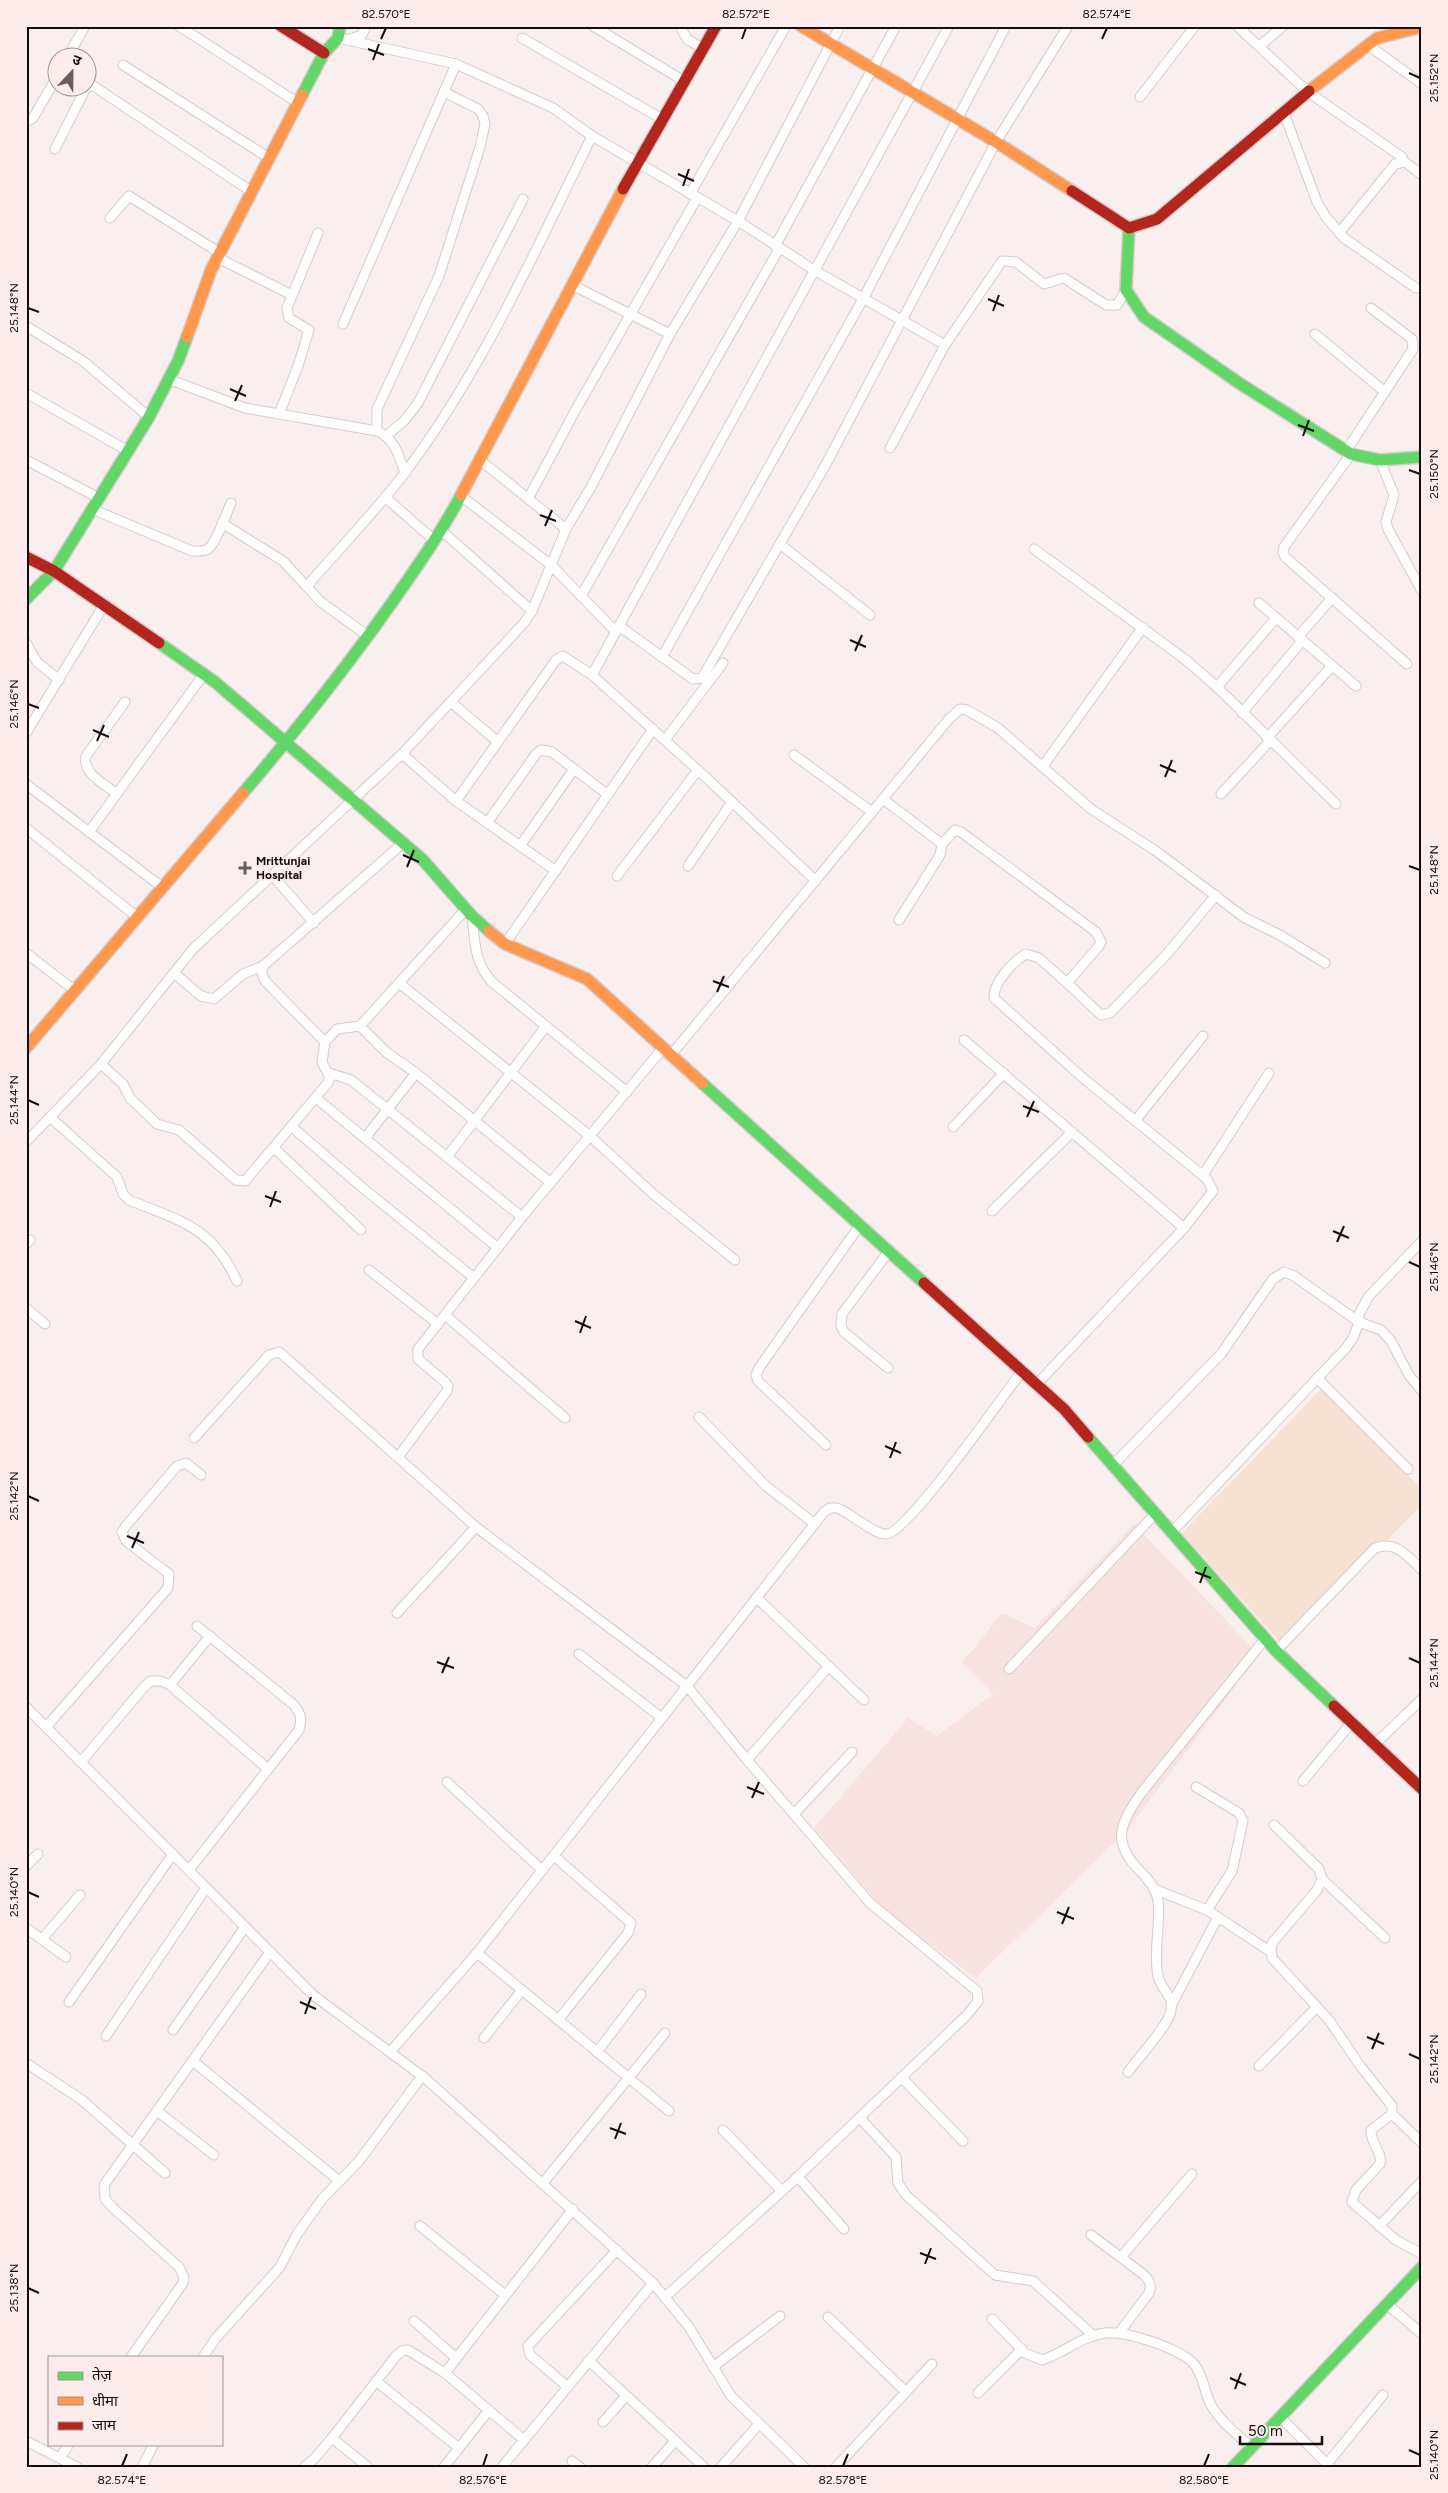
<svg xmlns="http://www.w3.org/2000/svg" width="1448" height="2493" viewBox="0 0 1448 2493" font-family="Figtree,'Noto Sans Devanagari',sans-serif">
  <rect width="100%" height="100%" fill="#faefef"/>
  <path fill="#f7e2e1" d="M 1134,1524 L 1259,1655 L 1128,1829 L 976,1978 L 885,1911 L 814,1828 L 908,1718 L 937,1736 L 993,1694 L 962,1663 L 1002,1613 L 1035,1628 Z"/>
  <path fill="#f6e1d2" d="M 1321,1389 L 1422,1489 L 1422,1505 L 1283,1645 L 1182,1533 Z"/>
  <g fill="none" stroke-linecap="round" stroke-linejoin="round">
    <defs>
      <g id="street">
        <path d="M 179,26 L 298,103"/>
        <path d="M 593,26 L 684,81"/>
        <path d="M 680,26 L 687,39 L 703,49"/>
        <path d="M 1237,26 L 1308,92 L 1402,157"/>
        <path d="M 338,38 L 456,64 L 553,108 L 592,136 L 738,221 L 814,270 L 945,345"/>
        <path d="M 522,38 L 662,119"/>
        <path d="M 350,39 L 362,35 L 366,26"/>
        <path d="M 1368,45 L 1422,84"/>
        <path d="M 1260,46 L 1283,26"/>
        <path d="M 67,58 L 85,26"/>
        <path d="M 123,65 L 269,158"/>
        <path d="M 88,87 L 92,85 L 252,192"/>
        <path d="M 1140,97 L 1195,26"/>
        <path d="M 1284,113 L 1317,202 L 1326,217 L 1344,238 L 1416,288"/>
        <path d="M 26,122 L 33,118 L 58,75"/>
        <path d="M 55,149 L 86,88"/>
        <path d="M 690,194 L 786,26"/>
        <path d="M 110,218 L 129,196 L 220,253"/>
        <path d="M 1339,233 L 1395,164 L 1405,162 L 1422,175"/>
        <path d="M 775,246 L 896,26"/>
        <path d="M 218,258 L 292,295"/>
        <path d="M 572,285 L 670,334"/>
        <path d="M 343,324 L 456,64"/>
        <path d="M 26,326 L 83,361 L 149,417"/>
        <path d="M 1315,334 L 1385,392"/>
        <path d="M 168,379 L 245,408 L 377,431 C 396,440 398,454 405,473"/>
        <path d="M 26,393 L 128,451"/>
        <path d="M 279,414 L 298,366 L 309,330 L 289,318 L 287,308 L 318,233"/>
        <path d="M 377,431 L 377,409 L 439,276 L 480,147 L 485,124 L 483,116 L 478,109 L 444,92"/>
        <path d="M 387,435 L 404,421 L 418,403 L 523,199"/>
        <path d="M 890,448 L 945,345 L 1002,261 L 1016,262 L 1044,284 L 1064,278 L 1106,305 L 1117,305 L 1126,290"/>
        <path d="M 1346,451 L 1413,349 L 1412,339 L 1371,308"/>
        <path d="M 1351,454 L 1284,547 L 1283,552 L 1285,557 L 1407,664"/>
        <path d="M 26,460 L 99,498"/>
        <path d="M 480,460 L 566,529"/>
        <path d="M 1380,460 L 1394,495 L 1386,522 L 1388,529 L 1422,591"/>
        <path d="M 461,496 L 551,565 L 616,632"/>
        <path d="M 385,497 L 435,541"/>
        <path d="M 529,497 L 575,411 L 697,198"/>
        <path d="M 92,509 L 192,551 C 197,551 203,552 208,549 C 217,542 226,514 231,503"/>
        <path d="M 222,523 L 283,561 L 321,602 L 368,636"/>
        <path d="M 442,531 L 532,611"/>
        <path d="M 780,544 L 870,615"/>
        <path d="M 1034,549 L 1186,660 L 1217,687 L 1336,804"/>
        <path d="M 307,586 C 339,549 374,513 404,474 C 482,371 535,251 592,136"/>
        <path d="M 581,596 L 779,249"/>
        <path d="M 1259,603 L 1356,686"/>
        <path d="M 619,626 L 693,679 L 702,678 L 825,466 L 996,142 L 1068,26"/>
        <path d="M 1298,637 L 1332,598"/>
        <path d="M 26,643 L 37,662 L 59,680"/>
        <path d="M 662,657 L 863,299 L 1006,26"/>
        <path d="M 592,675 L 949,26"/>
        <path d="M 1217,687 L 1276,618"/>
        <path d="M 451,702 L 498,742"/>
        <path d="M 1242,713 L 1302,641"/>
        <path d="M 26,733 L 104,605"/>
        <path d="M 1267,738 L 1332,666"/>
        <path d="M 665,740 L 723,663"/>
        <path d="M 402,754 L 456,801 L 556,660 L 563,656 L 592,675 L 698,770 L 816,881"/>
        <path d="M 794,755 L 872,812"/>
        <path d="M 1043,766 L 1143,627"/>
        <path d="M 26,784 L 162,887"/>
        <path d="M 117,794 C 105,784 82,774 86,756 L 125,702"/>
        <path d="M 1221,794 L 1270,741"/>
        <path d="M 883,799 L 942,844 L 940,855 L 899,920"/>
        <path d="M 456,801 L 556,871"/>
        <path d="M 487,823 L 536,754 L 541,750 L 552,752 L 608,795"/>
        <path d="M 26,828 L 137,917"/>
        <path d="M 89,832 L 204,674"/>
        <path d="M 942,844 L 955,830 L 961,832 L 1096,932 L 1101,942 L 1099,946 L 1067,983 L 1101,1015 L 1110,1013 L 1167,954 L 1216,895"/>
        <path d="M 520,846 L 574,769"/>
        <path d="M 688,866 L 732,802"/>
        <path d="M 272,875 L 314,923"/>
        <path d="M 617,876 L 698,770"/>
        <path d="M 466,909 L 360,1026 L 386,1052 L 416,1073 L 551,1183"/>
        <path d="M 472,916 C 475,942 474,962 492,982 L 627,1092"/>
        <path d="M 505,944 L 653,729"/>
        <path d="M 26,953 L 74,990"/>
        <path d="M 174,973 L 201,996 L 214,999 L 243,974 L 263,966"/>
        <path d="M 399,983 L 590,1136 L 652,1193 L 735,1260"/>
        <path d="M 1067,983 L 1039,958 L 1026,954 C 1013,961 993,983 994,998 L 1083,1078 L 1207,1179 L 1213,1191 L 1184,1228"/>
        <path d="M 964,1040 L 1184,1228 L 1037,1384"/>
        <path d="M 325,1042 L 265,981 L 262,973 L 263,966 L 403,843"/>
        <path d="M 671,1055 L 949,719 L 960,709 L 967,710 L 998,728 L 1091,809 L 1156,851 L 1245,918 L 1280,935 L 1325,963"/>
        <path d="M 101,1064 L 123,1084 L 130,1098 L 157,1124 L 179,1130 L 236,1180 L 245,1181 L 327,1084 L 330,1078 L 322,1062 L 325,1042 L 337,1029 L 360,1026"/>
        <path d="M 329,1073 L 351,1080 L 522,1217"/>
        <path d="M 316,1098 L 498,1248"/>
        <path d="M 50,1117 L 117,1177 L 123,1194 L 129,1200 C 181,1221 212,1227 237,1281"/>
        <path d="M 1135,1121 L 1203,1036"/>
        <path d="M 292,1127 L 364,1189 L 474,1278"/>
        <path d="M 953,1127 L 1004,1073"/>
        <path d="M 365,1138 L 416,1073"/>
        <path d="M 26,1142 L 101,1064 L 193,949 L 402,754 L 524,623 L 532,611 L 566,529 L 591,487 L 670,334 L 738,221 L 840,26"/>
        <path d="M 274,1148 L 361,1230"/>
        <path d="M 447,1157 L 546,1026"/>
        <path d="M 1203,1175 L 1269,1073"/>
        <path d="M 992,1211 L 1072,1132"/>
        <path d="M 26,1244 L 30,1240"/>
        <path d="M 369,1270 L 438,1324"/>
        <path d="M 26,1308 L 45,1324"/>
        <path d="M 445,1315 L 565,1418"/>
        <path d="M 888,1368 L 844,1332 L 841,1326 L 842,1314 L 889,1251"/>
        <path d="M 1317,1378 L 1408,1469"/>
        <path d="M 699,1417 L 766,1486 L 815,1524"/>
        <path d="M 194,1438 L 269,1355 L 279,1352 L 284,1356 L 476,1527 L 687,1686 L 747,1760 L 870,1903 L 977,1991 L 978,2001 L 967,2015 L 791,2183 L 665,2297"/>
        <path d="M 826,1445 L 758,1381 L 756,1375 L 759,1368 L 860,1225"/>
        <path d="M 398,1457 L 447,1391 L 448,1386 L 445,1382 L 418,1359 L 418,1349 L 522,1217 L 663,1048"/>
        <path d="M 1113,1465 L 1221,1354 L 1273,1279 L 1284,1272 L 1294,1276 L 1359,1322 L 1381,1330 L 1391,1341 L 1409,1375 L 1422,1391"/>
        <path d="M 1171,1533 L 1346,1348 L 1353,1338 L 1359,1322 L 1359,1314 L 1369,1296 L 1422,1241"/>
        <path d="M 757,1598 L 864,1700"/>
        <path d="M 397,1613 L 476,1527"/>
        <path d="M 1276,1651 L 1375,1548 C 1396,1540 1407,1556 1422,1570"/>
        <path d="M 579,1654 L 662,1718"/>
        <path d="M 1009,1669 L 1155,1514"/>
        <path d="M 170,1685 L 210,1636"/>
        <path d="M 26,1707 L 313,1995 L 426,2079 L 653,2283 L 689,2327 L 731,2396 L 804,2467"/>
        <path d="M 46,1727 L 168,1588 L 169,1574 L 126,1541 L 122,1532 L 125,1527 L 177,1466 L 186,1463 L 201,1475"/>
        <path d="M 1375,1744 L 1422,1699"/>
        <path d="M 747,1760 L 829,1666"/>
        <path d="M 81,1762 L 144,1687 L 151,1681 L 161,1681 L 170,1685 L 268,1769"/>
        <path d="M 1303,1781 L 1352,1722"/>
        <path d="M 447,1782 L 542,1870"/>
        <path d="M 1196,1787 L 1239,1813 L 1243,1821 L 1232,1871 L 1207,1910"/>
        <path d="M 794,1814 L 852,1752"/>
        <path d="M 1274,1825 L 1319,1869 L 1322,1879 L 1317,1890 L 1273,1942 L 1271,1947 L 1272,1958 L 1329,2020 L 1361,2067 L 1392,2106 L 1392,2114 L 1371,2130 C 1370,2143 1383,2152 1380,2164 L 1356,2190 L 1352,2202 L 1396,2240 L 1422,2254"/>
        <path d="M 554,1856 L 631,1923 L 628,1933 L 558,2020"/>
        <path d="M 26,1866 L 38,1854"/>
        <path d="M 189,1870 L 299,1730 C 302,1719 301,1714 294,1705 L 197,1626"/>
        <path d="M 1322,1879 L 1385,1938"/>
        <path d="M 1154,1889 L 1207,1910 L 1271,1952"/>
        <path d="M 26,1928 L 66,1957"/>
        <path d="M 42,1939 L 80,1895"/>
        <path d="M 477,1953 L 669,2111"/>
        <path d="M 69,2002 L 173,1854"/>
        <path d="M 1172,2004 L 1218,1917"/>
        <path d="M 173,2030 L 245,1927"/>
        <path d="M 106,2036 L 206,1888"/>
        <path d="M 484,2038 L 522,1990"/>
        <path d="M 390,2052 L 477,1953 L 824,1512 L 830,1508 L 837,1508 C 850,1512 875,1536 887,1534 C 909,1531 1003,1396 1022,1371"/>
        <path d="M 597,2052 L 641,1994"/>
        <path d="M 193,2061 L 338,2180"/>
        <path d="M 26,2063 L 82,2100 L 165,2173"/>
        <path d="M 1259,2066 L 1317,2007"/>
        <path d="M 1128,2072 C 1139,2057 1165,2029 1170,2014 C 1176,1997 1161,1990 1158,1976 C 1153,1953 1161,1923 1158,1900 C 1156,1888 1148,1879 1140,1871 C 1110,1841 1121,1822 1142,1792 L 1265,1639"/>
        <path d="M 902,2078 L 963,2141"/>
        <path d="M 157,2111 L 214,2155"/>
        <path d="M 1392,2114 L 1422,2143"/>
        <path d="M 860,2118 L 896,2157 L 898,2183 L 906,2195 L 995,2275 L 1033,2281 L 1094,2336"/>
        <path d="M 723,2130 L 782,2191"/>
        <path d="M 798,2177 L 844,2229"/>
        <path d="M 543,2183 L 665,2033"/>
        <path d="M 420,2226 L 505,2295"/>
        <path d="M 1379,2226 L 1422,2181"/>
        <path d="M 1091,2235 L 1143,2274 C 1149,2280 1152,2284 1149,2293 L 1119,2333"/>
        <path d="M 1121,2257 L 1192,2174"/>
        <path d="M 1387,2304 L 1422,2334"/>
        <path d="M 828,2317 L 906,2392"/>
        <path d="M 992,2319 L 1025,2353 L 1042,2360 C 1064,2353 1082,2336 1105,2333 C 1127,2331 1179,2348 1194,2364 C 1203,2374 1204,2391 1210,2403 C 1219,2421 1237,2434 1251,2447"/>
        <path d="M 414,2321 L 456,2358"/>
        <path d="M 131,2357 L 183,2283 L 184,2277 L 179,2267 L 112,2207 L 105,2199 L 104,2185 L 270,1952"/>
        <path d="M 203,2357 L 216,2338 L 280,2267 L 297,2234 L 323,2198 L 359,2161 L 422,2076"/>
        <path d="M 589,2361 L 704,2467"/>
        <path d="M 713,2367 L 780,2316"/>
        <path d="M 445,2373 L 573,2209"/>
        <path d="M 376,2381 L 459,2448"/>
        <path d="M 568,2387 L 530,2355 L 528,2346 L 617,2250"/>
        <path d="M 978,2393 L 1022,2349"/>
        <path d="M 1280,2417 L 1330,2467"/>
        <path d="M 603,2422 L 626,2396"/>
        <path d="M 332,2438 L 368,2467"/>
        <path d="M 26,2441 L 77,2467"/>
        <path d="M 60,2458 L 69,2444"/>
        <path d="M 572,2461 L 580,2467"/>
        <path d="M 1327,2464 L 1383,2395"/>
        <path d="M 142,2467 L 154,2444"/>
        <path d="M 304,2467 L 314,2459 L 332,2438 L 396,2356 L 402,2351 L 408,2350 L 445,2373 L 524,2440"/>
        <path d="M 444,2467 L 489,2410"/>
        <path d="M 502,2467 L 653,2283"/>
        <path d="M 652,2467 L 675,2441"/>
        <path d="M 721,2467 L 759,2424"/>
        <path d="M 836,2467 L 932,2364"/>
      </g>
      <g id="fast">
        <path d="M 302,95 L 324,53 L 338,38 L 340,26"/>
        <path d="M 1129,228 L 1126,290 L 1144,317 L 1239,383 L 1351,454 L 1380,460 L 1422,457"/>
        <path d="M 26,599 L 54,571 L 149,417 L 178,361 L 187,337"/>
        <path d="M 159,643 L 215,682 L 422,859 L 472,916 L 489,931"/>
        <path d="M 243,793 C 295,732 345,669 391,604 C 416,568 441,533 461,495"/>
        <path d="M 702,1083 L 924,1283"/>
        <path d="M 1088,1437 L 1276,1651 L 1334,1706"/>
        <path d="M 1233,2467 L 1422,2267"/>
      </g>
      <g id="slow">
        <path d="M 801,26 L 996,142 L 1072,191"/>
        <path d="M 1309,91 L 1377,38 L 1422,27"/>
        <path d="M 187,337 L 211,270 L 302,95"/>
        <path d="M 461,495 L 623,189"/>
        <path d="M 489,931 L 505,944 L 587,979 L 702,1083"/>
        <path d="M 26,1048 L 243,793"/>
      </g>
      <g id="jam">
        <path d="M 281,26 L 324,53"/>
        <path d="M 623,189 L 716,26"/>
        <path d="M 1072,191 L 1129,228 L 1157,219 L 1309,91"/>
        <path d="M 26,557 L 54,571 L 159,643"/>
        <path d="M 924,1283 L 1064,1409 L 1088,1437"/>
        <path d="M 1334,1706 L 1422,1789"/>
      </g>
    </defs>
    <use href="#street" stroke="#d5cccb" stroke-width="11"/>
    <use href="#fast" stroke="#d5cccb" stroke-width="14"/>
    <use href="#slow" stroke="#d5cccb" stroke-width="14"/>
    <use href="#jam" stroke="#d5cccb" stroke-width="14"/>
    <use href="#street" stroke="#fefdfd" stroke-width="9"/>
    <use href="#fast" stroke="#63d668" stroke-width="11"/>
    <use href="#slow" stroke="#ff974d" stroke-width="11"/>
    <use href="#jam" stroke="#b3261e" stroke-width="11"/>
  </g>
  <path fill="none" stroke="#160e0e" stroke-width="2" d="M 381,39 L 386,28M 742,39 L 746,28M 1102,39 L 1107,28M 368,49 L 384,55M 373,60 L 379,44M 1409,73 L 1420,78M 678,174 L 694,181M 683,186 L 689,169M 988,299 L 1004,306M 28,308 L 39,312M 993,311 L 999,295M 230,389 L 246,396M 235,401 L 242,385M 1298,425 L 1314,431M 1303,436 L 1309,420M 1409,470 L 1420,474M 540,515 L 556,521M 545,526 L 552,510M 850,640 L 866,647M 855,651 L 862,635M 28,704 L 39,708M 93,730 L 109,737M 97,741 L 104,725M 1160,765 L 1176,772M 1165,777 L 1172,760M 403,855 L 419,862M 1409,866 L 1420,870M 407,867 L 414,850M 713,981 L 729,987M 717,992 L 724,976M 28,1100 L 39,1105M 1023,1106 L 1039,1112M 1027,1117 L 1034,1101M 265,1196 L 281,1202M 270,1207 L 276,1191M 1333,1231 L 1349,1238M 1337,1242 L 1344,1226M 1409,1262 L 1420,1267M 575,1321 L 591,1328M 580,1333 L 586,1316M 885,1446 L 901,1453M 890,1458 L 896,1442M 28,1496 L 39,1501M 127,1536 L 144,1543M 132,1548 L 139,1532M 1195,1572 L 1211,1578M 1200,1583 L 1206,1567M 1409,1658 L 1420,1663M 437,1662 L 454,1668M 442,1673 L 449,1657M 747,1787 L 764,1794M 752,1798 L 759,1782M 28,1892 L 39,1897M 1057,1912 L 1074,1919M 1062,1924 L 1069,1907M 300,2002 L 316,2009M 305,2014 L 311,1997M 1367,2037 L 1384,2044M 1372,2049 L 1379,2033M 1409,2054 L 1420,2059M 610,2128 L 626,2134M 615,2139 L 621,2123M 920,2253 L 936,2259M 925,2264 L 931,2248M 28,2288 L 39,2293M 1230,2378 L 1246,2385M 1235,2389 L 1241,2373M 1409,2450 L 1420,2455M 122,2466 L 127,2454M 483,2466 L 487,2454M 843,2466 L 848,2454M 1204,2466 L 1209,2454"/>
  <path fill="#665d5d" stroke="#feebeb" stroke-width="2" d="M242.5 860.5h5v5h5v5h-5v5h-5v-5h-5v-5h5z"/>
  <g text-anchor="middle" stroke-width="4" stroke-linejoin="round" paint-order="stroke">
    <g font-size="12" font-weight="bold" fill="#160e0e" stroke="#feebeb" text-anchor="start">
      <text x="256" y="865">Mrittunjai<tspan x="256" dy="14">Hospital</tspan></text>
    </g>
  </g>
  <rect width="1448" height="2493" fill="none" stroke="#feebeb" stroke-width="55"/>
  <rect x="48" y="2356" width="175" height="90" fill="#feebeb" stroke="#a19393"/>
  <rect x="58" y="2372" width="25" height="8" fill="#63d668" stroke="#a19393"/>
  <text x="92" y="2380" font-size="15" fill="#160e0e">तेज़</text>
  <rect x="58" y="2397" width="25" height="8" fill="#ff974d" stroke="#a19393"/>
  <text x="92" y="2406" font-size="15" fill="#160e0e">धीमा</text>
  <rect x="58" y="2422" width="25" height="8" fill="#b3261e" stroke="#a19393"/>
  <text x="92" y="2430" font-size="15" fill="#160e0e">जाम</text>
  <g transform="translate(72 72) rotate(22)"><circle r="24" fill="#feebeb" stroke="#a19393"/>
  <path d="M0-4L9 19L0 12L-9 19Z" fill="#665d5d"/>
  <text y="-8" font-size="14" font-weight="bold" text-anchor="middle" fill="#160e0e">उ</text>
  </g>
  <path d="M1240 2436v8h82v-8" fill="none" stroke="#160e0e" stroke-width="2.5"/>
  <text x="1248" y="2436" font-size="15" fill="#160e0e" stroke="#feebeb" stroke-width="4" paint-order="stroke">50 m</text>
  <rect x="28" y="28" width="1392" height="2438" fill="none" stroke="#160e0e" stroke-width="2"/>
  <g font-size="12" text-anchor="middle" fill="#160e0e">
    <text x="386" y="18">82.570°E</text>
    <text x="746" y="18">82.572°E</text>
    <text x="1107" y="18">82.574°E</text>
    <text transform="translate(1434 78) rotate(-90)" y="4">25.152°N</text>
    <text transform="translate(14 308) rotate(-90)" y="4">25.148°N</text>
    <text transform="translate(1434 474) rotate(-90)" y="4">25.150°N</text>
    <text transform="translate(14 704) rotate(-90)" y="4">25.146°N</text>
    <text transform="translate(1434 870) rotate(-90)" y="4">25.148°N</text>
    <text transform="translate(14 1100) rotate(-90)" y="4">25.144°N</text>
    <text transform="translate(1434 1267) rotate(-90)" y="4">25.146°N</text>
    <text transform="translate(14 1496) rotate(-90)" y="4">25.142°N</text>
    <text transform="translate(1434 1663) rotate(-90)" y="4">25.144°N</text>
    <text transform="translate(14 1892) rotate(-90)" y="4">25.140°N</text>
    <text transform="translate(1434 2059) rotate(-90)" y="4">25.142°N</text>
    <text transform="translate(14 2288) rotate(-90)" y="4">25.138°N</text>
    <text transform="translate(1434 2455) rotate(-90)" y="4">25.140°N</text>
    <text x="122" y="2484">82.574°E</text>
    <text x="483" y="2484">82.576°E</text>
    <text x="843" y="2484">82.578°E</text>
    <text x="1204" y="2484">82.580°E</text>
  </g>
</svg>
